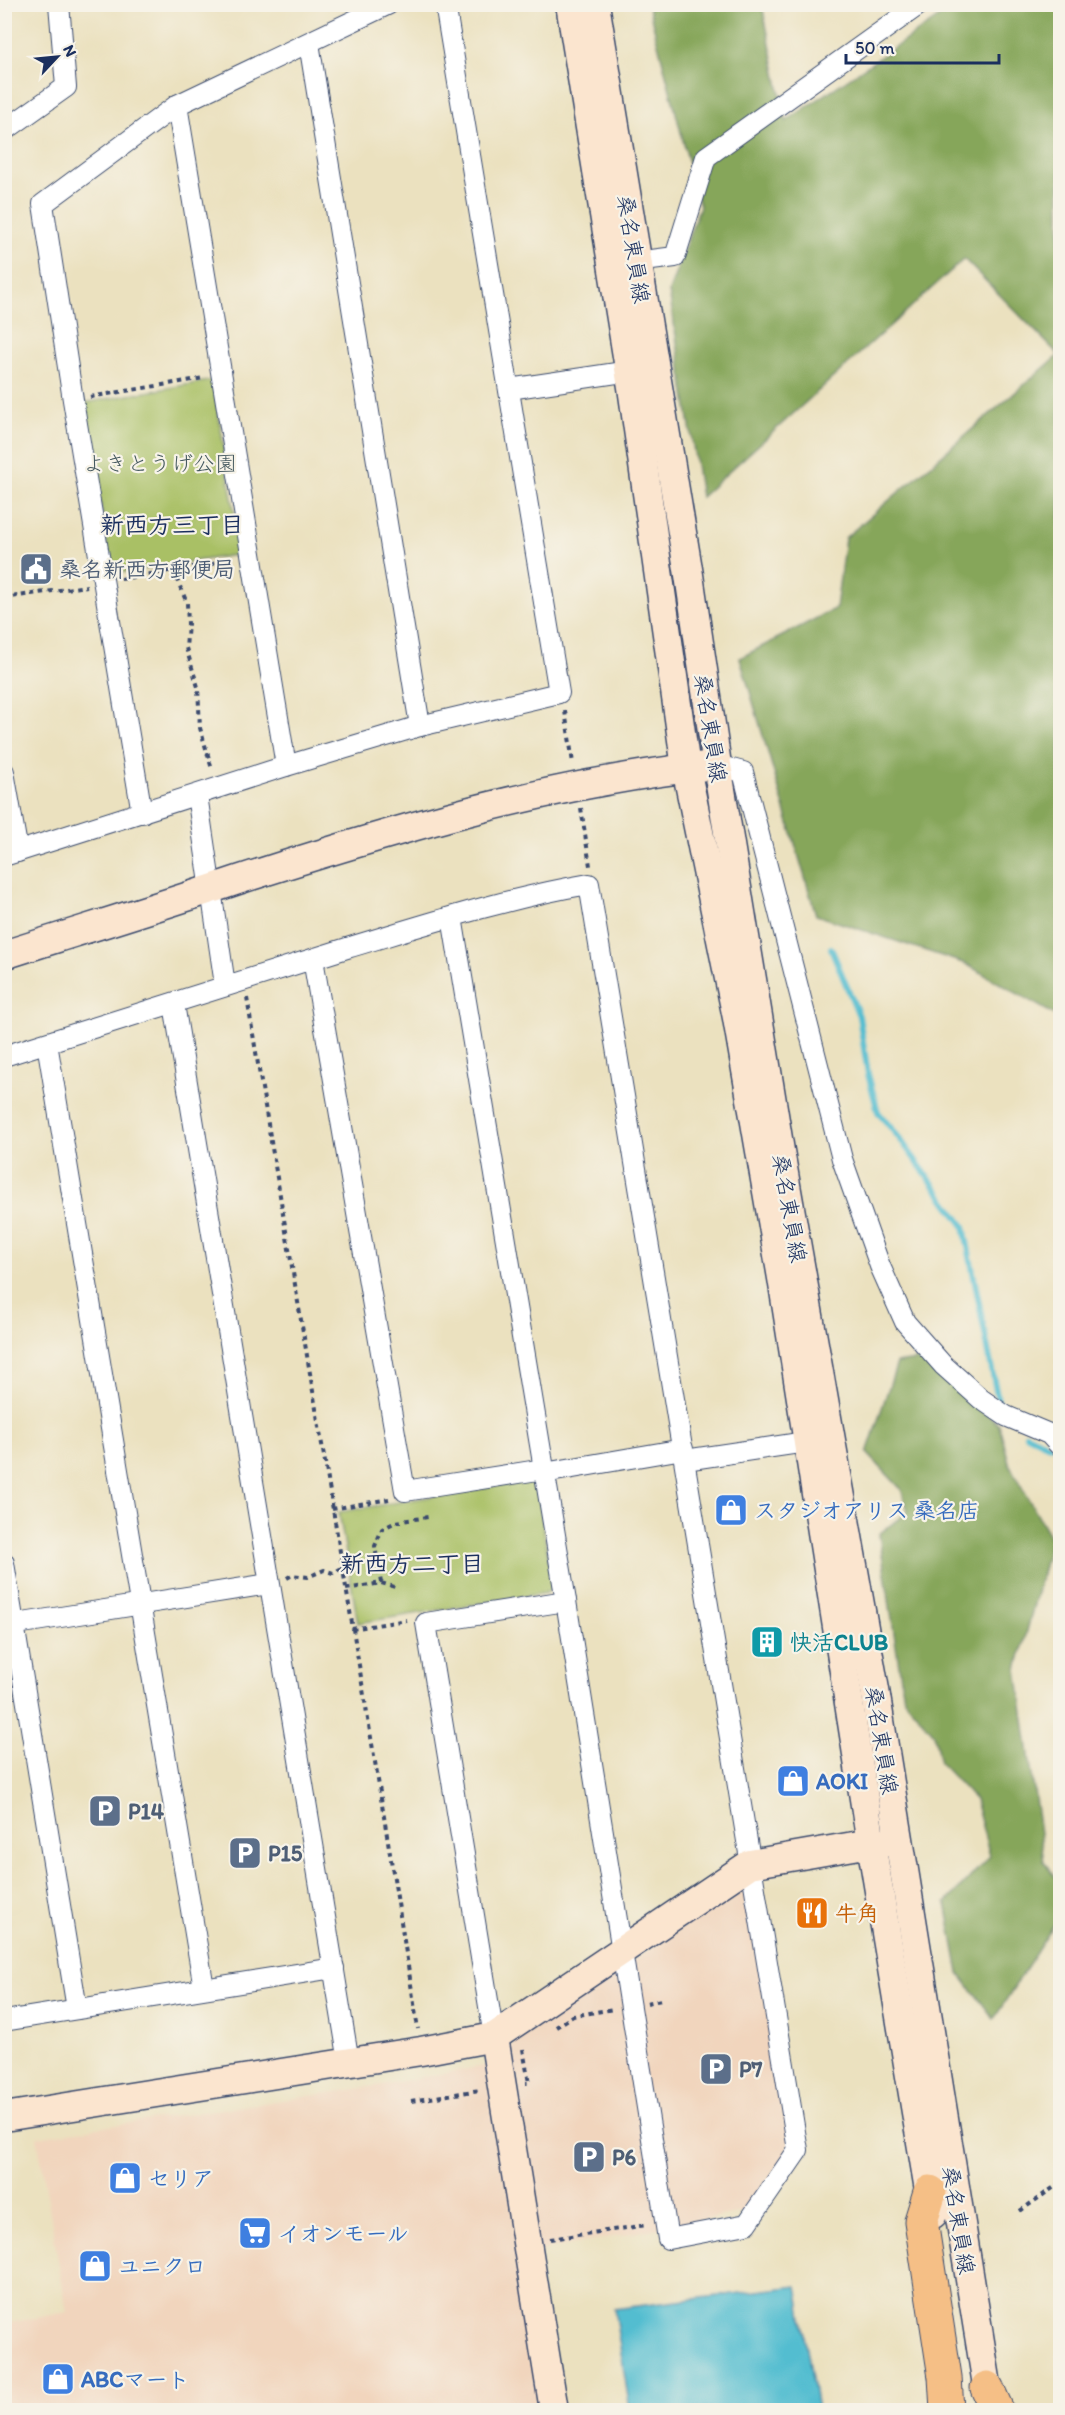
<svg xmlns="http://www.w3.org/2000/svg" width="1065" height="2415" viewBox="0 0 1065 2415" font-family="Itim,'Klee One',sans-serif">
  <rect width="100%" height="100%" fill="#f7f3e8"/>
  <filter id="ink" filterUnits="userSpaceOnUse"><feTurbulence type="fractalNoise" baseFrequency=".0167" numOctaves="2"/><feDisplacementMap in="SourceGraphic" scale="12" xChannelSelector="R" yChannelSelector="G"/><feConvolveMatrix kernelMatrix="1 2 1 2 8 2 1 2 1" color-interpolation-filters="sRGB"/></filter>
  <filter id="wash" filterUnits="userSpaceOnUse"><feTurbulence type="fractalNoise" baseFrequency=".008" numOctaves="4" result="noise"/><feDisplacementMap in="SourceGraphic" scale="24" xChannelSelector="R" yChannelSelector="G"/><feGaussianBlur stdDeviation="1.35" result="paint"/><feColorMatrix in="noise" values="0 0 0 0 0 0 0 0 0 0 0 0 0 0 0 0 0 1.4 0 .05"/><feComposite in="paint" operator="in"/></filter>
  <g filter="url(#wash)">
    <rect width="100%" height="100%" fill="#ebe1bf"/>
    <path fill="#f1d5bd" d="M 745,1885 L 790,2142 L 786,2156 L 742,2212 L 518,2255 L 544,2410 L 5,2410 L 5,2324 L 67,2312 L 37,2137 L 376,2086 L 511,2061 L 509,2049 L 516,2040 Z"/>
    <g fill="#a9c065" stroke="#627862" stroke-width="1.5">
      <path d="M 213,380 L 241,554 L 112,574 L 84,403 Z"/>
      <path d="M 530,1480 L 537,1488 L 553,1587 L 546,1593 L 358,1623 L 339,1512 Z"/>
    </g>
    <g fill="#86a65a" stroke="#506a5c" stroke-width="1.5">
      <path d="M 648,5 L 762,5 L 786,121 L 957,5 L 1060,5 L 1060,1018 L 966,964 L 816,915 L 740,658 L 836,608 L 845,538 L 1059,355 L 964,259 L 701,497 L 669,291 L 700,206 Z"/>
      <path d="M 929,1358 L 999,1425 L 1010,1466 L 1051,1539 L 1017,1669 L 1044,1862 L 1060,1884 L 1060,1915 L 994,2019 L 959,1973 L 946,1903 L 990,1856 L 975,1800 L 940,1763 L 934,1734 L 904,1699 L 879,1534 L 908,1511 L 901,1489 L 867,1453 L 897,1363 Z"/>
    </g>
    <path fill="#53bdd0" stroke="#377697" stroke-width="1.5" d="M 797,2286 L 817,2410 L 630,2410 L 614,2309 Z"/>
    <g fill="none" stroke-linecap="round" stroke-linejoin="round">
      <g stroke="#53bdd0" stroke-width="6">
        <path d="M 831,948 L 859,1016 L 868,1074 L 878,1112 L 900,1139 L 964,1226 L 999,1406"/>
        <path d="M 1026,1434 L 1049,1445"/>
      </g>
    </g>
  </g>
  <g filter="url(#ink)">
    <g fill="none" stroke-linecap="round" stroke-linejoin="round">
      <defs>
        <g id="street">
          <path d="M 309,43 L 420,726"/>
          <path d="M 177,105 L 286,766"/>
          <path d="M 4,131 L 66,87 L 59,4"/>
          <path d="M 636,262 L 675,257 L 706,157 L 920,4"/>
          <path d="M 509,389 L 630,371"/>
          <path d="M 717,765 L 743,772 L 842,1159 L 880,1266 L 905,1322 L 943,1365 L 981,1399 L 1006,1416 L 1049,1434 L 1060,1446"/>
          <path d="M 4,772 L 18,852"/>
          <path d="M 197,795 L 225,985"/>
          <path d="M 142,813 L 73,400 L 43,204 L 177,105 L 389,4"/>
          <path d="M 4,856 L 286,766 L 420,726 L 559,693 L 445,4"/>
          <path d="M 313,959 L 405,1491 L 544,1469"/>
          <path d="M 174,1004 L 349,2062"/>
          <path d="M 47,1043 L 204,1988"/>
          <path d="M 4,1056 C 119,1020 233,983 347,948 C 427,924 507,898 589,884 L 798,2150 L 747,2224 L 668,2239 L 566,1601 L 452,917"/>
          <path d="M 685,1460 L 806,1442"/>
          <path d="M 544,1473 L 683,1449"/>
          <path d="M 4,1563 L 77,2009"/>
          <path d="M 4,1626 L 269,1584"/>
          <path d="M 4,2021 L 334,1968"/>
          <path d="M 494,2037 L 426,1623 L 566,1601"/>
        </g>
        <g id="secondary">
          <path d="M 570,4 L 632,387 L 686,768 L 737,1018 L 782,1278 L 871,1843 L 933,2214"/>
          <path d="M 595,4 L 689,575 L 717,765 L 780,1151 L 875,1690 L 991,2410"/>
          <path d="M 4,955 C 82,930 161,906 238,880 C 391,831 545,784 706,766"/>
          <path d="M 494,2037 L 554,2410"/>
          <path d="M 4,2117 L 421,2051 L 494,2037 L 750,1864 L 871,1843 L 888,1842"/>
        </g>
        <g id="highway">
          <path d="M 930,2192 L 921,2221 L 945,2377 L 947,2410"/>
          <path d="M 987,2388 L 997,2410"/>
        </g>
      </defs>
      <use href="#street" stroke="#3a4a6d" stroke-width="22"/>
      <use href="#secondary" stroke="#3a4a6d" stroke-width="31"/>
      <use href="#highway" stroke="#3a4a6d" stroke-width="35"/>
      <g stroke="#3a4a6d" stroke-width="4" stroke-dasharray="4.5 4.5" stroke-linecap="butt">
        <path d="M 90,397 L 204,378"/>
        <path d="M 173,570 L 187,603 L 188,624 L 186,648 L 198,687 L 200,728 L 212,769"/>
        <path d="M 121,579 L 235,560"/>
        <path d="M 4,598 L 87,586"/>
        <path d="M 565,711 L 573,763"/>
        <path d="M 581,808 L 590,866"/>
        <path d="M 247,998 C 304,1342 364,1685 418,2029"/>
        <path d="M 332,1509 L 389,1499"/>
        <path d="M 287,1578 L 292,1575 L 308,1577 L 324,1570 L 333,1573 L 342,1568"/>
        <path d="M 381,1583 L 375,1546 L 382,1529 L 396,1522 L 428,1517"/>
        <path d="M 346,1589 L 381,1583 L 398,1588"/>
        <path d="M 352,1629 L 407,1620"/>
        <path d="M 647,2003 L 661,2000"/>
        <path d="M 556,2027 L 573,2016 L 613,2009"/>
        <path d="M 523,2049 L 529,2083 L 526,2083"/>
        <path d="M 411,2101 L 480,2090"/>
        <path d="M 1020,2211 L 1060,2183"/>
        <path d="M 550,2239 L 647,2225"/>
      </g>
      <use href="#street" stroke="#fff" stroke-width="20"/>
      <use href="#secondary" stroke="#fbe5cf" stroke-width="28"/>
      <use href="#highway" stroke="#f5bf86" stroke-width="33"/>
    </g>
  </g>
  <defs>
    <symbol id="civic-square" viewBox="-11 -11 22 22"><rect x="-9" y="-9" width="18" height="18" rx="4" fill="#5c6f8a" stroke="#f7f3e8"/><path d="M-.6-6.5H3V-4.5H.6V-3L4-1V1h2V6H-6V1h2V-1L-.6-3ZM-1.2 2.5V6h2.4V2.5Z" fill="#fff"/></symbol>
    <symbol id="shop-square" viewBox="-11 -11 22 22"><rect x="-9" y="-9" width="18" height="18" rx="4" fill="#3f7fe0" stroke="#f7f3e8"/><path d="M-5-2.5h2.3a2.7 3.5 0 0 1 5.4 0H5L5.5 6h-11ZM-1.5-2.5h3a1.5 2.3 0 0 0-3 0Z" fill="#fff"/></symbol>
    <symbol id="building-square" viewBox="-11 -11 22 22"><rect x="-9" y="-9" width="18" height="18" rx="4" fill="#0f9aa8" stroke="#f7f3e8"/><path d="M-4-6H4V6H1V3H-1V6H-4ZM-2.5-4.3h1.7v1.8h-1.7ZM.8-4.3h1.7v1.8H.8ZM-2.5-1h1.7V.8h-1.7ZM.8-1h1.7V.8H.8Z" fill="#fff"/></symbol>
    <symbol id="parking-square" viewBox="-11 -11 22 22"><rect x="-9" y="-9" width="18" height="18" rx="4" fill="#5c6f8a" stroke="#f7f3e8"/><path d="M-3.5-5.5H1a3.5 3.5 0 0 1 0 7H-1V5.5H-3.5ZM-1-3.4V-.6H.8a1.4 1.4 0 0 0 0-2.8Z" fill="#fff"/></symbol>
    <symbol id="restaurant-square" viewBox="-11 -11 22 22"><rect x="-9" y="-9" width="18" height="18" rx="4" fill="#e8710a" stroke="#f7f3e8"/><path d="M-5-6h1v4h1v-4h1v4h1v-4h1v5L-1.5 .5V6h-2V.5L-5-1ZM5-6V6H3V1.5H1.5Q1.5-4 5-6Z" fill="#fff"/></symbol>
    <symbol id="supermarket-square" viewBox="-11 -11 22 22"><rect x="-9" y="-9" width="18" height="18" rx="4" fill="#3f7fe0" stroke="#f7f3e8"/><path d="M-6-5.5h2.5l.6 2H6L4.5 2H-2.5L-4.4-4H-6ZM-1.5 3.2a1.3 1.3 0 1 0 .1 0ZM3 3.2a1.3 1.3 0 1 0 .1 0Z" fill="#fff"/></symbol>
  </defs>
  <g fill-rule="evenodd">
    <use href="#civic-square" x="17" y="550" width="38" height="38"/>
    <use href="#shop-square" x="712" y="1491" width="38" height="38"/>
    <use href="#building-square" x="748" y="1623" width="38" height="38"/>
    <use href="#shop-square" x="774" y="1762" width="38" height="38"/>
    <use href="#parking-square" x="86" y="1792" width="38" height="38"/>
    <use href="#parking-square" x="226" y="1834" width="38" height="38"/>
    <use href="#restaurant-square" x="793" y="1894" width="38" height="38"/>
    <use href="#parking-square" x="697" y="2050" width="38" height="38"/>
    <use href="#parking-square" x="570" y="2138" width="38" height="38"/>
    <use href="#shop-square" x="106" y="2159" width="38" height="38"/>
    <use href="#supermarket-square" x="236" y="2214" width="38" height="38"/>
    <use href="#shop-square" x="76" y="2247" width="38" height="38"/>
    <use href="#shop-square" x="39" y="2360" width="38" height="38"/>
  </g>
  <g text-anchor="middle" stroke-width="4.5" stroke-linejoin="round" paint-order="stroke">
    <g font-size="22" fill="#1b2f5e" stroke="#f7f3e8">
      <text transform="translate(634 249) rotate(81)" y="8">桑名東員線</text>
      <text transform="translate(711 728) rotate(81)" y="8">桑名東員線</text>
      <text transform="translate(790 1208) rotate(80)" y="8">桑名東員線</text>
      <text transform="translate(882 1740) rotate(81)" y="8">桑名東員線</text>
      <text transform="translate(959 2220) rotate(81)" y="8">桑名東員線</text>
    </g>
    <g font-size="22" fill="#465a60" stroke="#f7f3e8">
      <text x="160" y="471">よきとうげ公園</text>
    </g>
    <g font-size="22" font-weight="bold" fill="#4e5e75" stroke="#f7f3e8" text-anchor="start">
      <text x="59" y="577">桑名新西方郵便局</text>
      <text x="128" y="1819">P14</text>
      <text x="268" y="1861">P15</text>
      <text x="739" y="2077">P7</text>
      <text x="612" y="2165">P6</text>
    </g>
    <g font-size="22" font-weight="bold" fill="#366cbe" stroke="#f7f3e8" text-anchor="start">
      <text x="754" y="1518">スタジオアリス 桑名店</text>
      <text x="816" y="1789">AOKI</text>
      <text x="148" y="2186">セリア</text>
      <text x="278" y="2241">イオンモール</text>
      <text x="118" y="2274">ユニクロ</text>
      <text x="81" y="2387">ABCマート</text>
    </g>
    <g font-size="22" font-weight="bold" fill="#0d838f" stroke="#f7f3e8" text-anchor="start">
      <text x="790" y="1650">快活CLUB</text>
    </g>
    <g font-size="22" font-weight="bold" fill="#c56008" stroke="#f7f3e8" text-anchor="start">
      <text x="835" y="1921">牛角</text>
    </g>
    <g font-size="24" font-weight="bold" fill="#1b2f5e" stroke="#f7f3e8">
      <text x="172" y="533">新西方三丁目</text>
      <text x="412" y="1572">新西方二丁目</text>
    </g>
  </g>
  <rect width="1065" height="2415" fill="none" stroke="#f7f3e8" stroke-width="24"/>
  <g transform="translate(57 57) rotate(64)" stroke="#f7f3e8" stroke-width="4.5" paint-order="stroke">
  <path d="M0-4.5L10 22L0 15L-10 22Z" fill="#1b2f5e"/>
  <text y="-9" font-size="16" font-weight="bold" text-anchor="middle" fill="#1b2f5e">N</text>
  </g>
  <path d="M846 54v9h153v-9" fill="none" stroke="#1b2f5e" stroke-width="3"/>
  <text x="855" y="54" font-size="18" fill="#1b2f5e" stroke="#f7f3e8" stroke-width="4.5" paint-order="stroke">50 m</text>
</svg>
